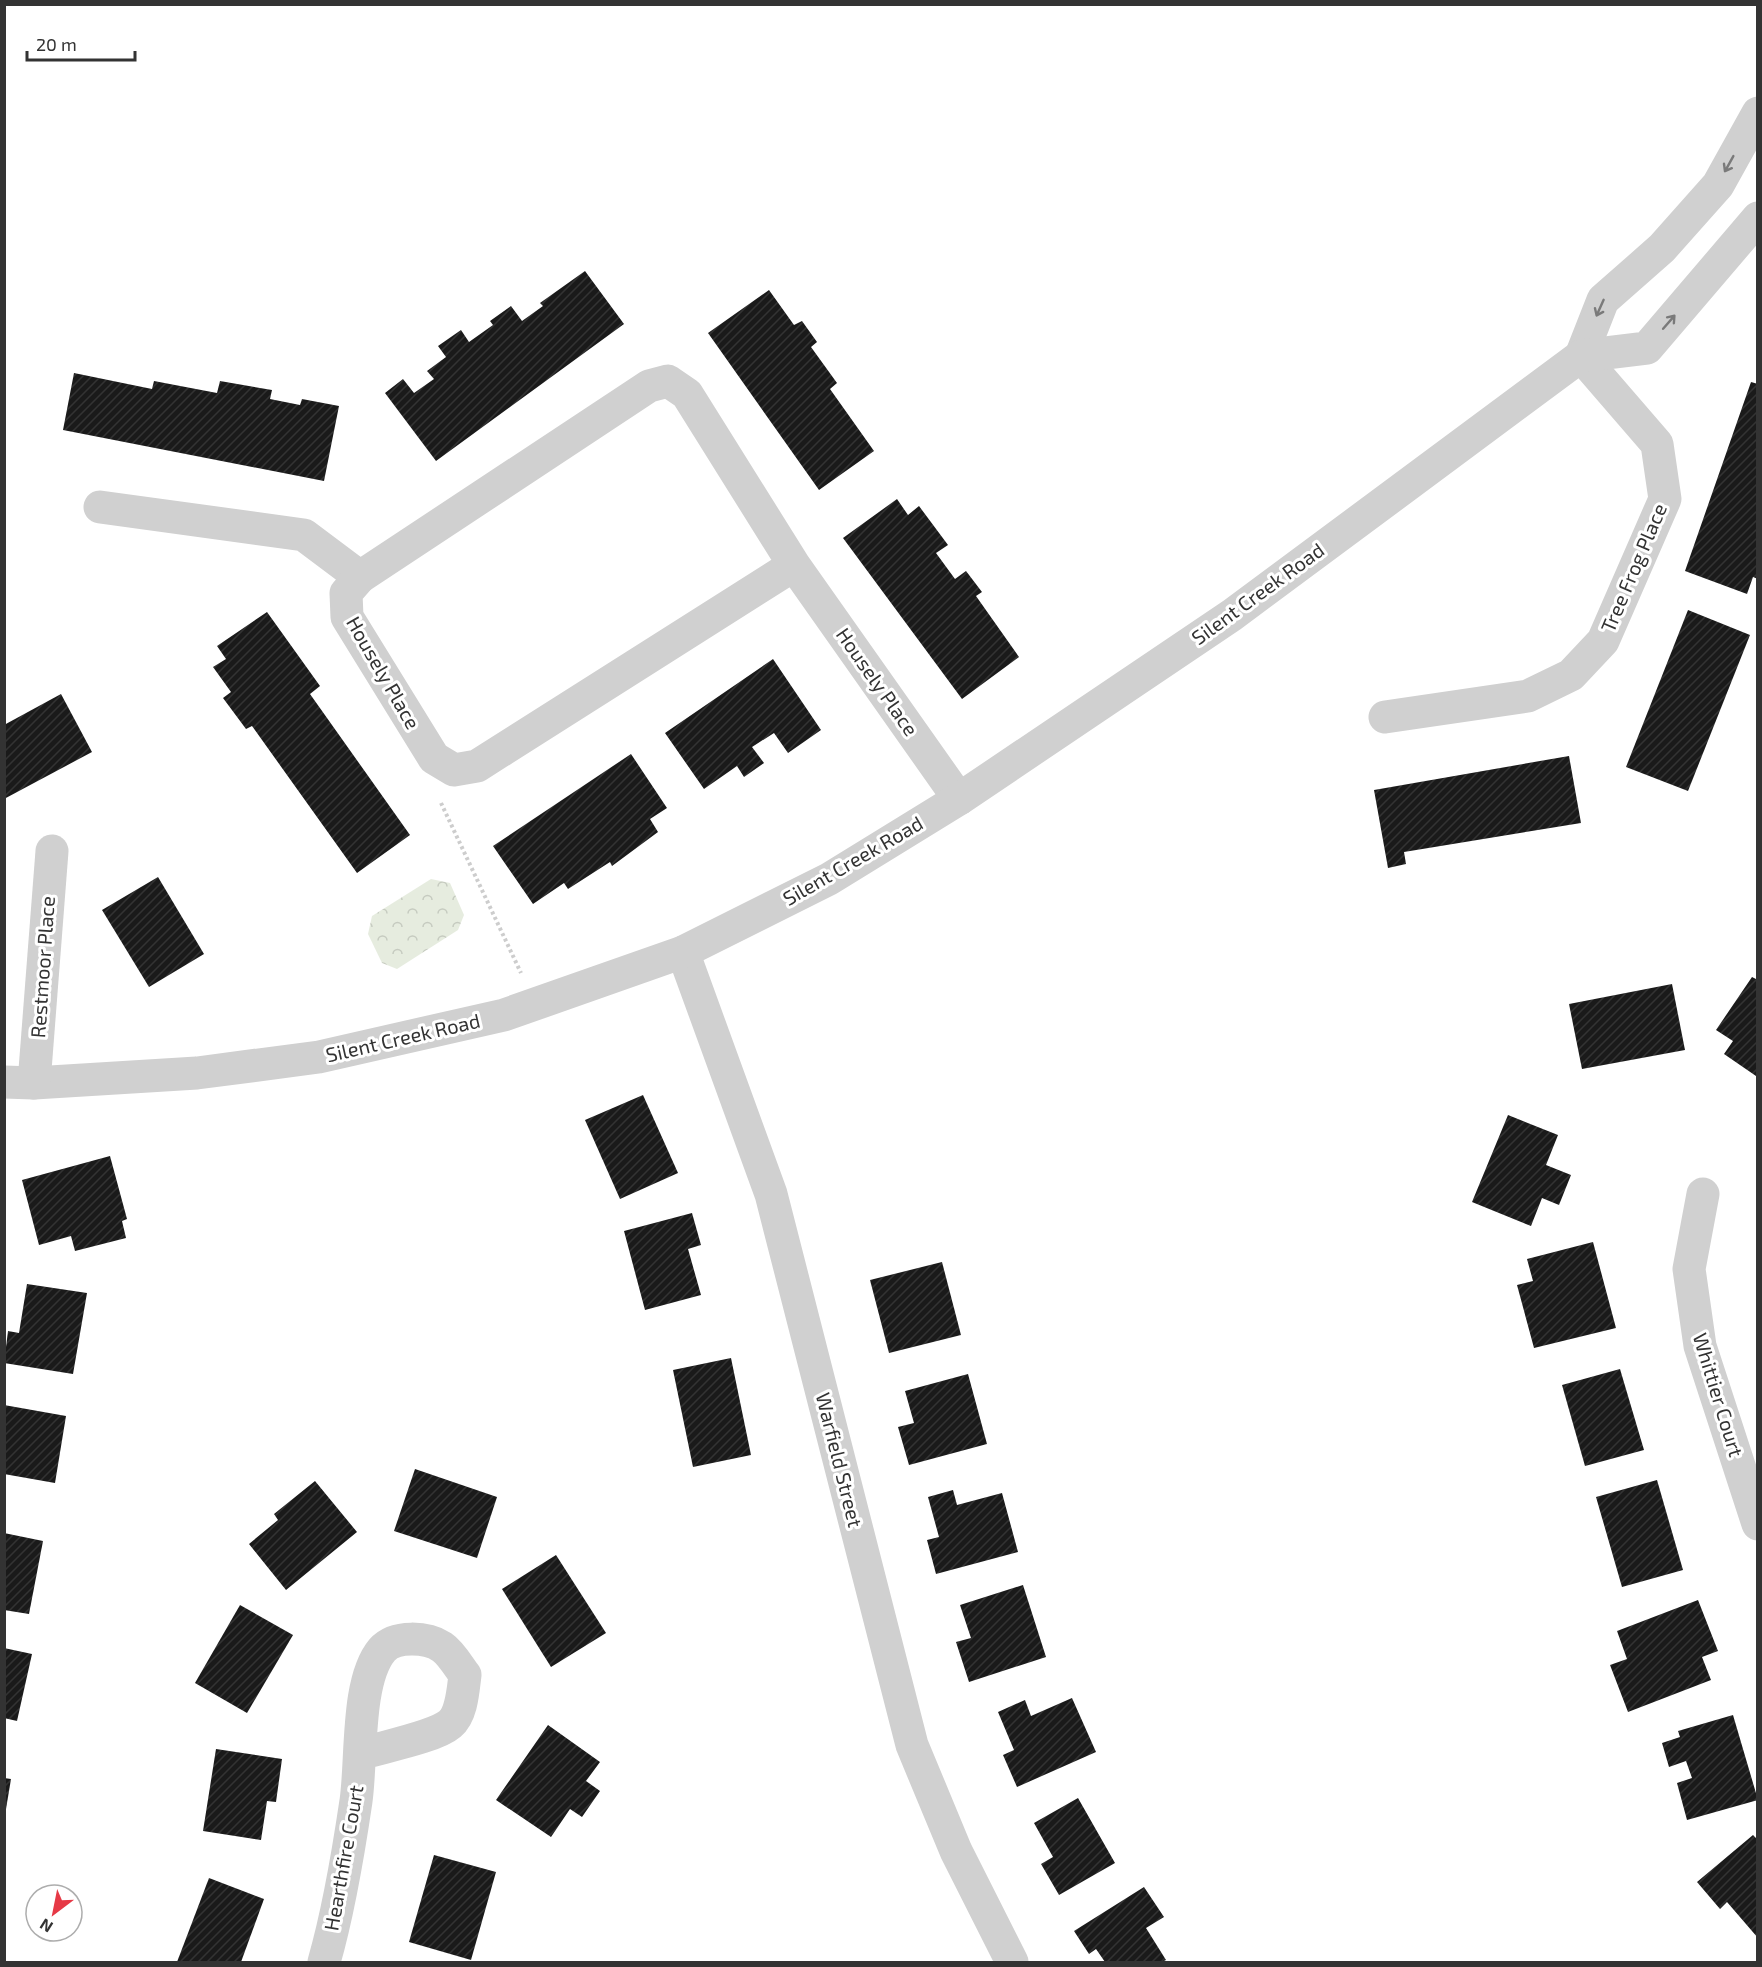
<svg xmlns="http://www.w3.org/2000/svg" width="1762" height="1967" viewBox="0 0 1762 1967" font-family="'Exo 2',sans-serif">
  <defs>
    <pattern id="forest-crowns" width="20" height="18" patternUnits="userSpaceOnUse" patternTransform="scale(1.5)"><rect width="20" height="18" fill="#e6ecdf"/><path d="M2 6a3 3 0 1 1 6 0M12 15a3 3 0 1 1 6 0" fill="none" stroke="#c6cbc0"/></pattern>
    <pattern id="building-hatch" width="6" height="6" patternUnits="userSpaceOnUse" patternTransform="scale(1.5)"><rect width="6" height="6" fill="#1a1a1a"/><path d="M-1 1l2-2M0 6l6-6M5 7l2-2" fill="none" stroke="#333"/></pattern>
  </defs>
  <rect width="100%" height="100%" fill="#fff"/>
  <path fill="url(#forest-crowns)" d="M 431,879 L 450,883 L 464,915 L 458,930 L 397,969 L 382,963 L 368,934 L 372,916 Z"/>
  <g fill="url(#building-hatch)">
    <path d="M 585,271 L 624,324 L 436,461 L 385,393 L 403,379 L 414,393 L 434,379 L 427,371 L 446,357 L 438,346 L 461,330 L 469,342 L 493,325 L 490,321 L 511,306 L 522,321 L 543,306 L 540,303 Z"/>
    <path d="M 769,290 L 794,325 L 802,321 L 817,342 L 811,347 L 837,383 L 830,389 L 874,451 L 819,490 L 708,333 Z"/>
    <path d="M 74,373 L 152,389 L 154,381 L 217,393 L 220,381 L 272,390 L 270,399 L 300,405 L 302,399 L 339,406 L 324,481 L 63,430 Z"/>
    <path d="M 1751,382 L 1758,384 L 1758,579 L 1753,577 L 1747,594 L 1685,571 Z"/>
    <path d="M 897,499 L 908,515 L 919,506 L 948,545 L 936,553 L 955,579 L 966,571 L 982,592 L 976,596 L 1019,657 L 962,699 L 843,538 Z"/>
    <path d="M 1688,610 L 1750,635 L 1688,791 L 1626,767 Z"/>
    <path d="M 267,612 L 320,686 L 310,694 L 410,835 L 357,873 L 252,726 L 246,729 L 223,698 L 231,692 L 213,667 L 226,659 L 217,646 Z"/>
    <path d="M 773,659 L 821,730 L 788,753 L 774,733 L 752,747 L 764,763 L 744,777 L 737,766 L 704,789 L 665,733 Z"/>
    <path d="M 61,694 L 92,752 L 4,799 L 4,725 Z"/>
    <path d="M 631,754 L 667,808 L 650,819 L 658,832 L 612,866 L 610,862 L 568,889 L 564,883 L 533,904 L 493,846 Z"/>
    <path d="M 1569,756 L 1581,823 L 1404,852 L 1406,864 L 1388,868 L 1374,790 Z"/>
    <path d="M 158,877 L 204,954 L 149,987 L 102,910 Z"/>
    <path d="M 1752,977 L 1758,980 L 1756,1076 L 1724,1054 L 1733,1041 L 1716,1030 Z"/>
    <path d="M 1672,984 L 1685,1050 L 1582,1069 L 1569,1004 Z"/>
    <path d="M 643,1095 L 678,1173 L 620,1199 L 585,1120 Z"/>
    <path d="M 1508,1115 L 1558,1135 L 1546,1165 L 1571,1175 L 1559,1205 L 1542,1198 L 1531,1226 L 1472,1202 Z"/>
    <path d="M 110,1156 L 127,1219 L 122,1221 L 126,1238 L 75,1251 L 71,1236 L 39,1245 L 22,1180 Z"/>
    <path d="M 692,1213 L 701,1245 L 688,1249 L 701,1295 L 645,1310 L 624,1231 Z"/>
    <path d="M 1593,1242 L 1616,1328 L 1534,1348 L 1517,1285 L 1533,1281 L 1527,1259 Z"/>
    <path d="M 942,1262 L 961,1335 L 889,1353 L 870,1280 Z"/>
    <path d="M 27,1284 L 87,1293 L 73,1374 L 4,1363 L 8,1331 L 19,1333 Z"/>
    <path d="M 731,1358 L 751,1455 L 693,1467 L 673,1370 Z"/>
    <path d="M 1620,1369 L 1644,1450 L 1585,1466 L 1562,1385 Z"/>
    <path d="M 968,1374 L 987,1444 L 909,1465 L 898,1427 L 914,1423 L 905,1391 Z"/>
    <path d="M 4,1405 L 66,1416 L 55,1483 L 4,1474 Z"/>
    <path d="M 415,1469 L 497,1497 L 477,1558 L 394,1531 Z"/>
    <path d="M 1657,1480 L 1683,1570 L 1622,1587 L 1596,1497 Z"/>
    <path d="M 315,1481 L 357,1532 L 286,1590 L 249,1544 L 278,1520 L 274,1514 Z"/>
    <path d="M 953,1490 L 957,1505 L 1002,1493 L 1018,1552 L 936,1574 L 927,1540 L 939,1537 L 928,1497 Z"/>
    <path d="M 4,1533 L 43,1541 L 29,1614 L 4,1610 Z"/>
    <path d="M 556,1555 L 606,1633 L 551,1667 L 502,1589 Z"/>
    <path d="M 1023,1585 L 1046,1657 L 969,1682 L 956,1642 L 971,1638 L 960,1605 Z"/>
    <path d="M 1698,1600 L 1718,1651 L 1702,1657 L 1711,1680 L 1628,1712 L 1610,1665 L 1627,1659 L 1617,1631 Z"/>
    <path d="M 240,1605 L 293,1635 L 247,1713 L 195,1683 Z"/>
    <path d="M 4,1648 L 32,1654 L 17,1721 L 4,1718 Z"/>
    <path d="M 1072,1698 L 1096,1752 L 1017,1787 L 1003,1755 L 1014,1750 L 998,1712 L 1025,1700 L 1031,1716 Z"/>
    <path d="M 1733,1715 L 1758,1800 L 1687,1820 L 1677,1783 L 1692,1778 L 1686,1761 L 1669,1767 L 1662,1743 L 1680,1737 L 1678,1731 Z"/>
    <path d="M 548,1725 L 600,1762 L 586,1781 L 600,1791 L 582,1817 L 570,1809 L 551,1837 L 496,1800 Z"/>
    <path d="M 216,1749 L 282,1759 L 276,1802 L 267,1801 L 261,1840 L 203,1831 Z"/>
    <path d="M 4,1778 L 11,1779 L 6,1809 L 4,1809 Z"/>
    <path d="M 1078,1798 L 1115,1863 L 1059,1895 L 1041,1864 L 1053,1857 L 1034,1823 Z"/>
    <path d="M 1753,1835 L 1758,1840 L 1758,1938 L 1727,1902 L 1720,1909 L 1697,1882 Z"/>
    <path d="M 434,1855 L 496,1872 L 471,1960 L 409,1942 Z"/>
    <path d="M 209,1878 L 264,1899 L 241,1962 L 177,1962 Z"/>
    <path d="M 1144,1887 L 1164,1917 L 1146,1928 L 1166,1960 L 1162,1962 L 1105,1962 L 1096,1949 L 1089,1954 L 1074,1931 Z"/>
  </g>
  <g fill="none" stroke-linecap="round" stroke-linejoin="round">
    <path stroke="#cdcdcd" stroke-width="4" stroke-dasharray="3 3" stroke-linecap="butt" d="M 441,803 L 521,973"/>
    <g stroke="#d0d0d0" stroke-width="33">
      <path d="M 1581,356 L 1603,300 L 1662,248 L 1718,185 L 1758,113"/>
      <path d="M 100,507 L 304,535 L 360,577"/>
      <path d="M 794,565 L 477,766 L 454,770 L 434,758 L 347,617 L 346,593 L 360,577 L 649,386 L 668,381 L 687,394 L 794,565 L 959,799"/>
      <path d="M 1385,717 L 1528,696 L 1571,675 L 1603,641 L 1665,499 L 1657,444 L 1581,356"/>
      <path d="M 683,952 L 771,1194 L 912,1745 L 956,1851 L 1012,1962"/>
      <path d="M 4,1082 L 34,1083 L 197,1073 L 319,1057 L 504,1015 L 683,952 L 829,879 L 959,799 L 1232,615 L 1581,356 L 1647,348 L 1758,218"/>
      <path d="M 34,1083 L 52,851"/>
      <path d="M 1703,1194 L 1689,1269 L 1700,1346 L 1758,1524"/>
      <path d="M 324,1962 C 339,1910 348,1855 356,1801 C 362,1759 356,1681 382,1650 C 395,1635 427,1637 442,1647 C 451,1653 459,1667 465,1675 C 463,1690 462,1714 450,1724 C 435,1737 382,1747 360,1754"/>
    </g>
  </g>
  <defs><path id="oneway-shaft" d="M-6 0H5M1.5-3L5.5 0L1.5 3" fill="none" stroke-width="1.6" stroke-linecap="round" stroke-linejoin="round" transform="scale(1.5)"/></defs>
  <g stroke="#7a7a7a">
    <use href="#oneway-shaft" transform="translate(1729 164) rotate(119)"/>
    <use href="#oneway-shaft" transform="translate(1600 308) rotate(114)"/>
    <use href="#oneway-shaft" transform="translate(1669 322) rotate(-49)"/>
  </g>
  <g text-anchor="middle" stroke-width="6" stroke-linejoin="round" paint-order="stroke">
    <g font-size="20" fill="#333" stroke="#fff">
      <text transform="translate(1634 568) rotate(-67)" y="7">Tree Frog Place</text>
      <text transform="translate(1258 594) rotate(-36)" y="7">Silent Creek Road</text>
      <text transform="translate(383 673) rotate(60)" y="7">Housely Place</text>
      <text transform="translate(877 682) rotate(55)" y="7">Housely Place</text>
      <text transform="translate(853 861) rotate(-30)" y="7">Silent Creek Road</text>
      <text transform="translate(43 967) rotate(-86)" y="7">Restmoor Place</text>
      <text transform="translate(403 1038) rotate(-13)" y="7">Silent Creek Road</text>
      <text transform="translate(1718 1395) rotate(73)" y="7">Whittier Court</text>
      <text transform="translate(839 1460) rotate(76)" y="7">Warfield Street</text>
      <text transform="translate(344 1858) rotate(-80)" y="7">Hearthfire Court</text>
    </g>
  </g>
  <rect width="1762" height="1967" fill="none" stroke="#333333" stroke-width="12"/>
  <g transform="translate(54 1913) rotate(212)"><circle r="28" fill="#ffffff" stroke="#adadad" stroke-width="1.5"/>
  <path d="M0-4.5L10 22L0 15L-10 22Z" fill="#e63946"/>
  <text y="-9" font-size="16" font-weight="bold" text-anchor="middle" fill="#333333">N</text>
  </g>
  <path d="M27 51v9h108v-9" fill="none" stroke="#333333" stroke-width="3"/>
  <text x="36" y="51" font-size="18" fill="#333333" stroke="#ffffff" stroke-width="4.5" paint-order="stroke">20 m</text>
</svg>
